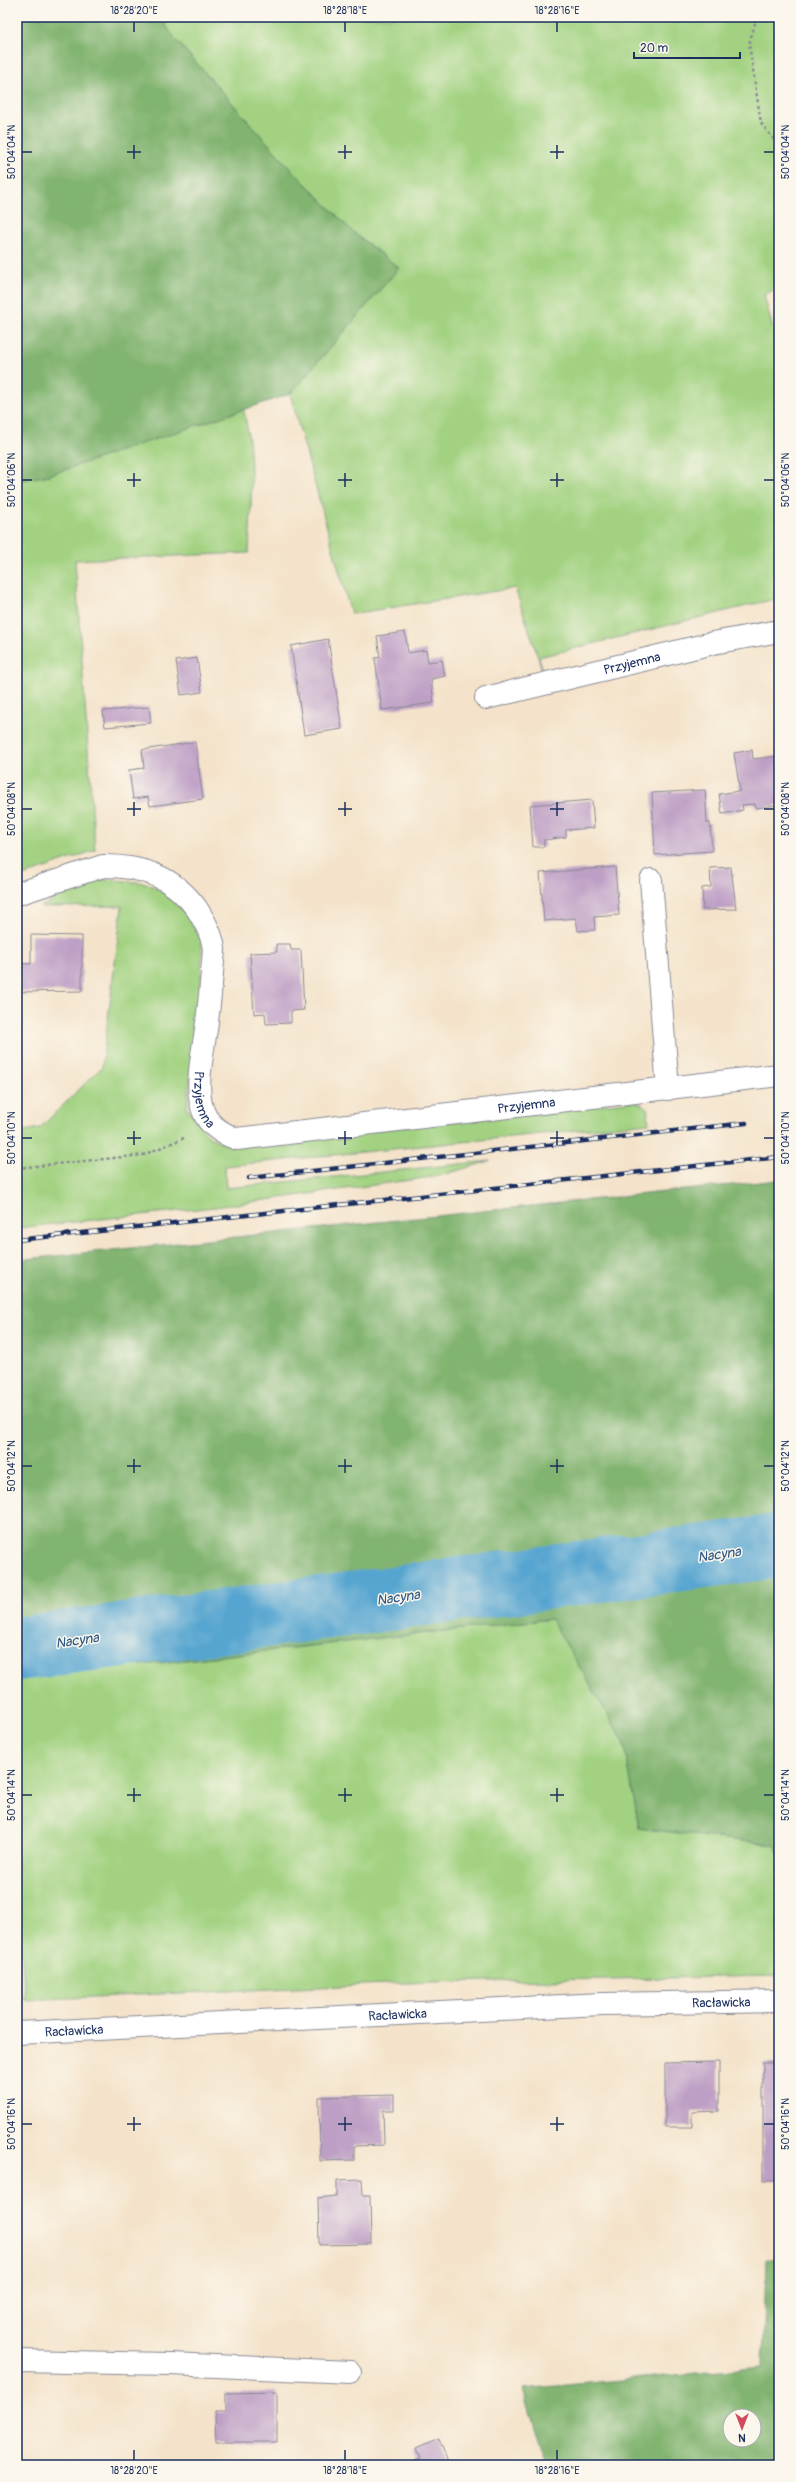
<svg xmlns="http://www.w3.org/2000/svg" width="796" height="2482" viewBox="0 0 796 2482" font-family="Pangolin,sans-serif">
  <rect width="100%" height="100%" fill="#fbf7ec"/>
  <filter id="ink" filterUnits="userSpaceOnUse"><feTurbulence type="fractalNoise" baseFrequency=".025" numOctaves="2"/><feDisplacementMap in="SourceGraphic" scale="8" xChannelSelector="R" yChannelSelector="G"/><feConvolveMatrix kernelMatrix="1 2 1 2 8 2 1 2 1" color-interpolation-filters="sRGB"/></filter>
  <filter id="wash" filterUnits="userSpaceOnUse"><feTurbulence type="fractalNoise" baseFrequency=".012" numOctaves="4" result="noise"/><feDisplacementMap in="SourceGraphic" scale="16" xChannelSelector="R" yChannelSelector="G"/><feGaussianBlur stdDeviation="0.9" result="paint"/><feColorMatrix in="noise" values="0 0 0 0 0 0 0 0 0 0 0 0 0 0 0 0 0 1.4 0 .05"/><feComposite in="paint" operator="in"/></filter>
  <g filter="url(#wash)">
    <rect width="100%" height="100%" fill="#f4e3ca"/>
    <g fill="#a2d281" stroke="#5e8070">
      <path d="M 160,17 L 779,17 L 779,287 L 764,295 L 779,351 L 779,598 L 539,657 L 544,675 L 515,588 L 351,614 L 290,394 L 399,268 L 354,233 L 287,165 L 175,39 Z"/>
      <path d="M 243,408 C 255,454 251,506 249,553 L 75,560 L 95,850 L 17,878 L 17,481 L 49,475 Z"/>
      <path d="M 94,878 L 146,883 L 162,891 L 184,911 L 202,941 L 201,983 L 187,1108 L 209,1137 L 232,1146 L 635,1101 L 647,1107 L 649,1123 L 225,1166 L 226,1188 L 490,1161 L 439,1176 L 215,1207 L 17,1228 L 17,1132 L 40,1128 L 102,1067 L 122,906 L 40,907 Z"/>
      <path d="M 551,1619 L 624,1742 L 639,1828 L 774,1845 L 779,1855 L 779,1976 L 431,1982 L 25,2000 L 17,1891 L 17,1659 L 130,1643 L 141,1665 Z"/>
    </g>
    <g fill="#81b46f" stroke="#4e7266" fill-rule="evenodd">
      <path d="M 17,17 L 160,17 L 175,39 L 287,165 L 354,233 L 399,268 L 290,394 L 49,475 L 17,481 Z"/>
      <path d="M 779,1180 L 779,1536 L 17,1639 L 17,1260 Z"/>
      <path d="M 779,1557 L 779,1855 L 774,1845 L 639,1828 L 624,1742 L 551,1619 L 140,1665 L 130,1643 Z"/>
      <path d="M 766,2259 L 779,2260 L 779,2465 L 546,2465 L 523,2389 L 763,2367 ZM 730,2416 L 754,2416 L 754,2440 L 730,2440 Z"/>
    </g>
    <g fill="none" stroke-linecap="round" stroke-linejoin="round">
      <path stroke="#56a5d0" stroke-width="64" d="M 17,1649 L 779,1546"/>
    </g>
    <g id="blocks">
      <g fill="#bd9ec5">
        <path d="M 405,632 L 408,653 L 426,650 L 428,662 L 442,660 L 445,676 L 431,679 L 434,703 L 382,710 L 375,658 L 380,657 L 377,636 Z"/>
        <path d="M 328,639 L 342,729 L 304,735 L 291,646 Z"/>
        <path d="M 197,658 L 202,692 L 181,695 L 176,661 Z"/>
        <path d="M 149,707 L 151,723 L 105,727 L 103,711 Z"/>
        <path d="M 195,742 L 203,799 L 150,806 L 148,797 L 133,799 L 129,770 L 144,768 L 142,750 Z"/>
        <path d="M 752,750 L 753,759 L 779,756 L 779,805 L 756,808 L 755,804 L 742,805 L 743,810 L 722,814 L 719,794 L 740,791 L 734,753 Z"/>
        <path d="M 705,790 L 707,823 L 710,823 L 712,851 L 655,855 L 652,793 Z"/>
        <path d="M 592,800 L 594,828 L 566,830 L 566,837 L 544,840 L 544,847 L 533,847 L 530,805 Z"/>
        <path d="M 615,867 L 619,915 L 594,917 L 595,930 L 578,931 L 576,918 L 544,921 L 540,873 Z"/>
        <path d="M 731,867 L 736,909 L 703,910 L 702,888 L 711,887 L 710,868 Z"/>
        <path d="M 31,935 L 82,936 L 82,991 L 17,992 L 17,963 L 31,964 Z"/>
        <path d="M 276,944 L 290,944 L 291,950 L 301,950 L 304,1010 L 291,1011 L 291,1023 L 266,1024 L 265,1013 L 254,1014 L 250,953 L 277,952 Z"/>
        <path d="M 719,2062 L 719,2111 L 692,2112 L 692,2127 L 665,2127 L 665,2063 Z"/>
        <rect x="763" y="2063" width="16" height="118"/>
        <path d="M 394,2095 L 394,2110 L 383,2110 L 384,2145 L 354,2146 L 354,2160 L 320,2161 L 319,2097 Z"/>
        <path d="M 362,2179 L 363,2195 L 370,2195 L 371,2244 L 319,2245 L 318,2198 L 337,2196 L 337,2180 Z"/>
        <path d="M 277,2392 L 277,2442 L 216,2442 L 215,2412 L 226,2412 L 226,2393 Z"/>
        <path d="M 439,2439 L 449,2465 L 404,2465 L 420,2459 L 416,2449 Z"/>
      </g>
    </g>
  </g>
  <g filter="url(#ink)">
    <use href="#blocks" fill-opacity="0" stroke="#888994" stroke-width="1"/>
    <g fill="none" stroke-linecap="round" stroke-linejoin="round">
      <defs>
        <g id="minor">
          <path id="s1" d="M 486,698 L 713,643 L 779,631"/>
          <path d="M 651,880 L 668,1089"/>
          <path id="s2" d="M 17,894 L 103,866 C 142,866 173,876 197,909 C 205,922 212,934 214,949 C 212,973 210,998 207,1022 C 204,1048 193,1089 204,1113 C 210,1127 223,1134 237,1139 L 779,1075"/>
          <path id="s3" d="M 17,2033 L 602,2004 L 779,2001"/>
          <path d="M 17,2361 L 170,2364 L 350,2372"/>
        </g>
      </defs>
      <use href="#minor" stroke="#888994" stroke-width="24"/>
      <g stroke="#888994" stroke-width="2.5" stroke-dasharray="3 3" stroke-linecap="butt">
        <path d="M 757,17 L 749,44 L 761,123 L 779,146"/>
        <path d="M 17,1168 L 143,1155 L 184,1138"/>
      </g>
      <use href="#minor" stroke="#fff" stroke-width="22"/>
      <defs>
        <g id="rail">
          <path d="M 249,1178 L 746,1123"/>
          <path d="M 17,1240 L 779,1157"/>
        </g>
      </defs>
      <use href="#rail" stroke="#1b2f5e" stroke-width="4.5"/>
      <use href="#rail" stroke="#fbf7ec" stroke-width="3" stroke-dasharray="9" stroke-linecap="butt"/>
    </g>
  </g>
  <path fill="none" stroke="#1b2f5e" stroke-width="1.5" d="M 134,22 L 134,32M 345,22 L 345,32M 557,22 L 557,32M 134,145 L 134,159M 345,145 L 345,159M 557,145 L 557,159M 22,152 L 32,152M 127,152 L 141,152M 338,152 L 352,152M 550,152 L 564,152M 764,152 L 774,152M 134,473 L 134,487M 345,473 L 345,487M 557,473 L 557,487M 22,480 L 32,480M 127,480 L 141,480M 338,480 L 352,480M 550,480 L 564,480M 764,480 L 774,480M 134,802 L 134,816M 345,802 L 345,816M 557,802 L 557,816M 22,809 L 32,809M 127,809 L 141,809M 338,809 L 352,809M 550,809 L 564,809M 764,809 L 774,809M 134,1131 L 134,1145M 345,1131 L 345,1145M 557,1131 L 557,1145M 22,1138 L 32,1138M 127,1138 L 141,1138M 338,1138 L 352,1138M 550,1138 L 564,1138M 764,1138 L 774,1138M 134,1459 L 134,1473M 345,1459 L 345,1473M 557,1459 L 557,1473M 22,1466 L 32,1466M 127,1466 L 141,1466M 338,1466 L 352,1466M 550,1466 L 564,1466M 764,1466 L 774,1466M 134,1788 L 134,1802M 345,1788 L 345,1802M 557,1788 L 557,1802M 22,1795 L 32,1795M 127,1795 L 141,1795M 338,1795 L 352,1795M 550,1795 L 564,1795M 764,1795 L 774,1795M 134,2117 L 134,2131M 345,2117 L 345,2131M 557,2117 L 557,2131M 22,2124 L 32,2124M 127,2124 L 141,2124M 338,2124 L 352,2124M 550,2124 L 564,2124M 764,2124 L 774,2124M 134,2450 L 134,2460M 345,2450 L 345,2460M 557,2450 L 557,2460"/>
  <g text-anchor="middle" stroke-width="3" stroke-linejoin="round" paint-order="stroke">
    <g font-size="13" fill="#1b2f5e" stroke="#fbf7ec">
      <text dy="5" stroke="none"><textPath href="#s1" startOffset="150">Przyjemna</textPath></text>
      <text dy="5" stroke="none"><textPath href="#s2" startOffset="394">Przyjemna</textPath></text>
      <text dy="5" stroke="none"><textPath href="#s2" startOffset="742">Przyjemna</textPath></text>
      <text dy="5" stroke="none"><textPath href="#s3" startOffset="705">Racławicka</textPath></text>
      <text dy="5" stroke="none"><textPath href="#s3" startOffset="381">Racławicka</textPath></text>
      <text dy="5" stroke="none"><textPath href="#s3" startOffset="57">Racławicka</textPath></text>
    </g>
    <g font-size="14" font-style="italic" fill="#305886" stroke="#fbf7ec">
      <text transform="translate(719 1554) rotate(-8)" y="5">Nacyna</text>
      <text transform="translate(398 1597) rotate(-8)" y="5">Nacyna</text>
      <text transform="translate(77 1640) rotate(-8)" y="5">Nacyna</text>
    </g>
  </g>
  <rect width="796" height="2482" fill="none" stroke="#fbf7ec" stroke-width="44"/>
  <g transform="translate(742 2428) rotate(180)"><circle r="19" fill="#fbf7ec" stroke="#a1a7b3"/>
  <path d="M0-3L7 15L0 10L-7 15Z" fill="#d1495b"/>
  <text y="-6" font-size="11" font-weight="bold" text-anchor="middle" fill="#1b2f5e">N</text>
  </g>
  <path d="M634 52v6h106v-6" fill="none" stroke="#1b2f5e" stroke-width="2"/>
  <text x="640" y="52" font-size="12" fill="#1b2f5e" stroke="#fbf7ec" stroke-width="3" paint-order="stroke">20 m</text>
  <rect x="22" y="22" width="752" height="2438" fill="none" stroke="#1b2f5e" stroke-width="1.5"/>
  <g font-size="10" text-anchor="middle" fill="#1b2f5e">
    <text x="134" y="14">18°28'20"E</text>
    <text x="345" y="14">18°28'18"E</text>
    <text x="557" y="14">18°28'16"E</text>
    <text transform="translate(785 152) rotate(-90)" y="4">50°04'04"N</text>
    <text transform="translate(11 152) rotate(-90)" y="4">50°04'04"N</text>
    <text transform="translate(785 480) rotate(-90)" y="4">50°04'06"N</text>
    <text transform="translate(11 480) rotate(-90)" y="4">50°04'06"N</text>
    <text transform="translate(785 809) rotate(-90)" y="4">50°04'08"N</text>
    <text transform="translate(11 809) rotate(-90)" y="4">50°04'08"N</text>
    <text transform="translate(11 1138) rotate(-90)" y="4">50°04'10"N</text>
    <text transform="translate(785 1138) rotate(-90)" y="4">50°04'10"N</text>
    <text transform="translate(785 1466) rotate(-90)" y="4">50°04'12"N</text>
    <text transform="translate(11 1466) rotate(-90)" y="4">50°04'12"N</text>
    <text transform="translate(785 1795) rotate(-90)" y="4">50°04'14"N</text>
    <text transform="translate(11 1795) rotate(-90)" y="4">50°04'14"N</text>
    <text transform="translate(785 2124) rotate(-90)" y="4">50°04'16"N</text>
    <text transform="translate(11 2124) rotate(-90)" y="4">50°04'16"N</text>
    <text x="134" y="2474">18°28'20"E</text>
    <text x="345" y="2474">18°28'18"E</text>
    <text x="557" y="2474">18°28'16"E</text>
  </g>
</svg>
